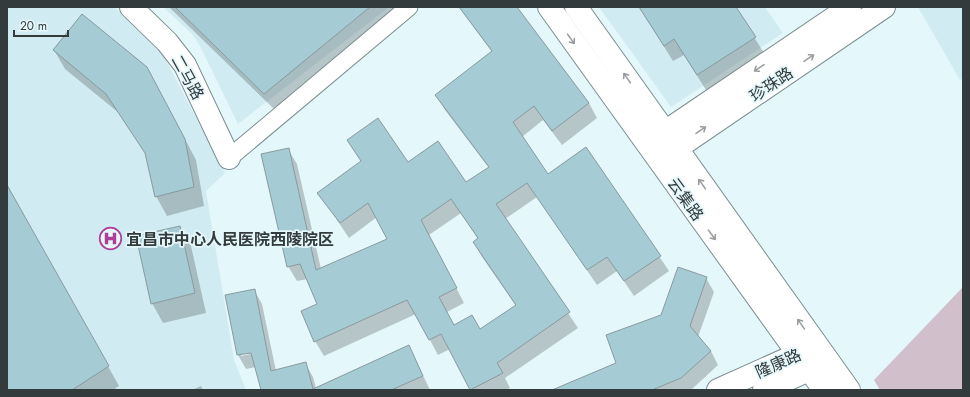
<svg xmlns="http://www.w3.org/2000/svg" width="970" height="397" viewBox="0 0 970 397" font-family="Jost,'Noto Sans SC',sans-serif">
  <rect width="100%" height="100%" fill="#e4f7fb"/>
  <g fill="#d0ebf1">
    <path d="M 7,7 L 114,7 L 162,53 L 225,173 L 206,191 L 234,360 L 246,390 L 7,390 Z"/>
    <path d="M 163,7 L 389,7 L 238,124 L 200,46 L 192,34 Z"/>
    <path d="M 599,7 L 765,7 L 783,33 L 671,107 Z"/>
    <path d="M 918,7 L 963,7 L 963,78 L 960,80 Z"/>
  </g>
  <path fill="#d1bfcb" d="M 963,287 L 963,390 L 880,390 L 874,380 Z"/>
  <g fill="#0003" fill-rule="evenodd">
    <path d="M 169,7 L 398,7 L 274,109 Z"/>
    <path d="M 459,7 L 516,7 L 589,103 L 597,118 L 562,145 L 543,120 L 522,137 L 548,175 L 586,148 L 669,271 L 634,296 L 617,271 L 597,285 L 537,197 L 505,219 L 578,328 L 505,378 L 510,388 L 507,390 L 471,390 L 450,349 L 438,355 L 416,314 L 324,356 L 315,341 L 319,304 L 308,279 L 297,281 L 288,266 L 288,149 L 297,164 L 321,269 L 388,240 L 377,217 L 349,238 L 319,193 L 362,162 L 348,140 L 466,184 L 489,168 L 445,110 L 436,95 L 492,52 ZM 461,213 L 478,239 L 474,242 L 482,257 L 516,306 L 480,330 L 454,326 L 447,312 L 464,303 L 429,235 Z"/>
    <path d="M 639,7 L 735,7 L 764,53 L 706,90 L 684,55 L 673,61 Z"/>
    <path d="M 54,50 L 158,88 L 196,160 L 204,206 L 167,216 L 156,196 L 147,156 L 119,113 L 65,69 Z"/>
    <path d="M 7,197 L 23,214 L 119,386 L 113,390 L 7,390 Z"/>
    <path d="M 179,227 L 191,246 L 206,313 L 163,323 L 152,303 Z"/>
    <path d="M 706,278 L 714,292 L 698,337 L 711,351 L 718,365 L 691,390 L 554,390 L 618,363 L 662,316 Z"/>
    <path d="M 254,290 L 262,304 L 276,371 L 305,363 L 313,377 L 316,388 L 409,346 L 430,390 L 262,390 L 256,367 L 246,369 L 238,355 L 226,296 ZM 256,353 L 241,356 L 241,354 Z"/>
    <path d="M 201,386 L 203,390 L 192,390 Z"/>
  </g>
  <g fill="#a5ccd4" stroke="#899a9e" fill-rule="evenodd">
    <path d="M 175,7 L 370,7 L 264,94 Z"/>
    <path d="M 459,7 L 517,7 L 589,103 L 552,131 L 534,106 L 513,122 L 548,174 L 586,147 L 661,256 L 624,281 L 607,257 L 587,270 L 527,183 L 496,204 L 570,312 L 497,363 L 503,373 L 470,390 L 441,334 L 429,340 L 407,300 L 314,342 L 301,311 L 317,304 L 300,264 L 287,267 L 261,154 L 289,148 L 316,270 L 387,239 L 368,203 L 340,223 L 317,193 L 361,161 L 347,140 L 378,118 L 408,162 L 438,141 L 466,182 L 489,167 L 435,95 L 492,51 ZM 451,199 L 478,238 L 473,242 L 516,305 L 480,329 L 472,315 L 454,325 L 439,297 L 457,288 L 421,220 Z"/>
    <path d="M 639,7 L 736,7 L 756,37 L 697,75 L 674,39 L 664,46 Z"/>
    <path d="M 82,14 L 147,67 L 185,139 L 194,187 L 155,197 L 145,153 L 106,94 L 53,50 Z"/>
    <path d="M 7,185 L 109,366 L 72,390 L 7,390 Z"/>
    <path d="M 180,226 L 195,293 L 151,304 L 136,236 Z"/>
    <path d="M 678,267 L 707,277 L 690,326 L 711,351 L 681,378 L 652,390 L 552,390 L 616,363 L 606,335 L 661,315 Z"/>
    <path d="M 255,289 L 271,371 L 306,362 L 313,389 L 409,345 L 423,376 L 391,390 L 261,390 L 251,353 L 237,355 L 225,295 Z"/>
  </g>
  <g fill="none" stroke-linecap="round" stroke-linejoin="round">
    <defs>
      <path id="street" d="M 229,158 L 409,7"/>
      <g id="secondary">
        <path d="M 131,7 L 167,42 L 185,65 L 229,158"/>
        <path d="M 650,142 L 850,7"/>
        <path d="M 661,159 L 884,7"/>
        <path d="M 718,390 L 816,346"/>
        <path d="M 764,390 L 827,362"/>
      </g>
      <g id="primary">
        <path d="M 549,7 L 824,390"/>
        <path d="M 576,7 L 849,390"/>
      </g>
    </defs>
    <use href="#street" stroke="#7c8e91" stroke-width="19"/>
    <use href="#secondary" stroke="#7c8e91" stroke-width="24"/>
    <use href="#primary" stroke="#7c8e91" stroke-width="24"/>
    <use href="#street" stroke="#fff" stroke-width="17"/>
    <use href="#secondary" stroke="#fff" stroke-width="22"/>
    <use href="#primary" stroke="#fff" stroke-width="22"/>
  </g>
  <defs><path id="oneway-shaft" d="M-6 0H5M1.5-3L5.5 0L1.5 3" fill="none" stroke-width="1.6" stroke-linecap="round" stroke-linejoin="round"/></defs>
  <g stroke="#9a9d9e">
    <use href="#oneway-shaft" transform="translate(571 39) rotate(55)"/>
    <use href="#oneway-shaft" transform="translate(809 58) rotate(-34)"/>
    <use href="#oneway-shaft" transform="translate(759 68) rotate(146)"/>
    <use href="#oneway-shaft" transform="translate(627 78) rotate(-125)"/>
    <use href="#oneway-shaft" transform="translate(701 130) rotate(-34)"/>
    <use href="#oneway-shaft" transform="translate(702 184) rotate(-125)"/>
    <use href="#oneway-shaft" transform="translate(712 235) rotate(54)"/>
    <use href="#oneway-shaft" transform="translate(801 324) rotate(-125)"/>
  </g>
  <defs>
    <symbol id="hospital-ring" viewBox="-11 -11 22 22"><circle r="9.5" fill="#e4f7fb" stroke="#b03d96" stroke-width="1.5"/><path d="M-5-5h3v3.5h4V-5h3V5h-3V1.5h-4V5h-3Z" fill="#b03d96"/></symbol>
  </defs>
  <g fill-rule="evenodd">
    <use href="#hospital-ring" x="98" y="226" width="25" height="25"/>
  </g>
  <g text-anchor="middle" stroke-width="3.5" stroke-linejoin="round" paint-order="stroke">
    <g font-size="16" fill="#343b3d" stroke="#e4f7fb">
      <text transform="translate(188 77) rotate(61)" y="6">二马路</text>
      <text transform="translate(771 84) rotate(-34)" y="6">珍珠路</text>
      <text transform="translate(686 199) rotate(54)" y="6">云集路</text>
      <text transform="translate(778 363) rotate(-24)" y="6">隆康路</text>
    </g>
    <g font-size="16" font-weight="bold" fill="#343b3d" stroke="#e4f7fb" text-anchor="start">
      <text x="126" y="245">宜昌市中心人民医院西陵院区</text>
    </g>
  </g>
  <rect width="970" height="397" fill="none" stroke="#343b3d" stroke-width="16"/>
  <path d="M14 30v6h54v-6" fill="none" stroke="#343b3d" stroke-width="2"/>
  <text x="20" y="30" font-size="12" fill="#343b3d" stroke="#e4f7fb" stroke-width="3" paint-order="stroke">20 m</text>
</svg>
